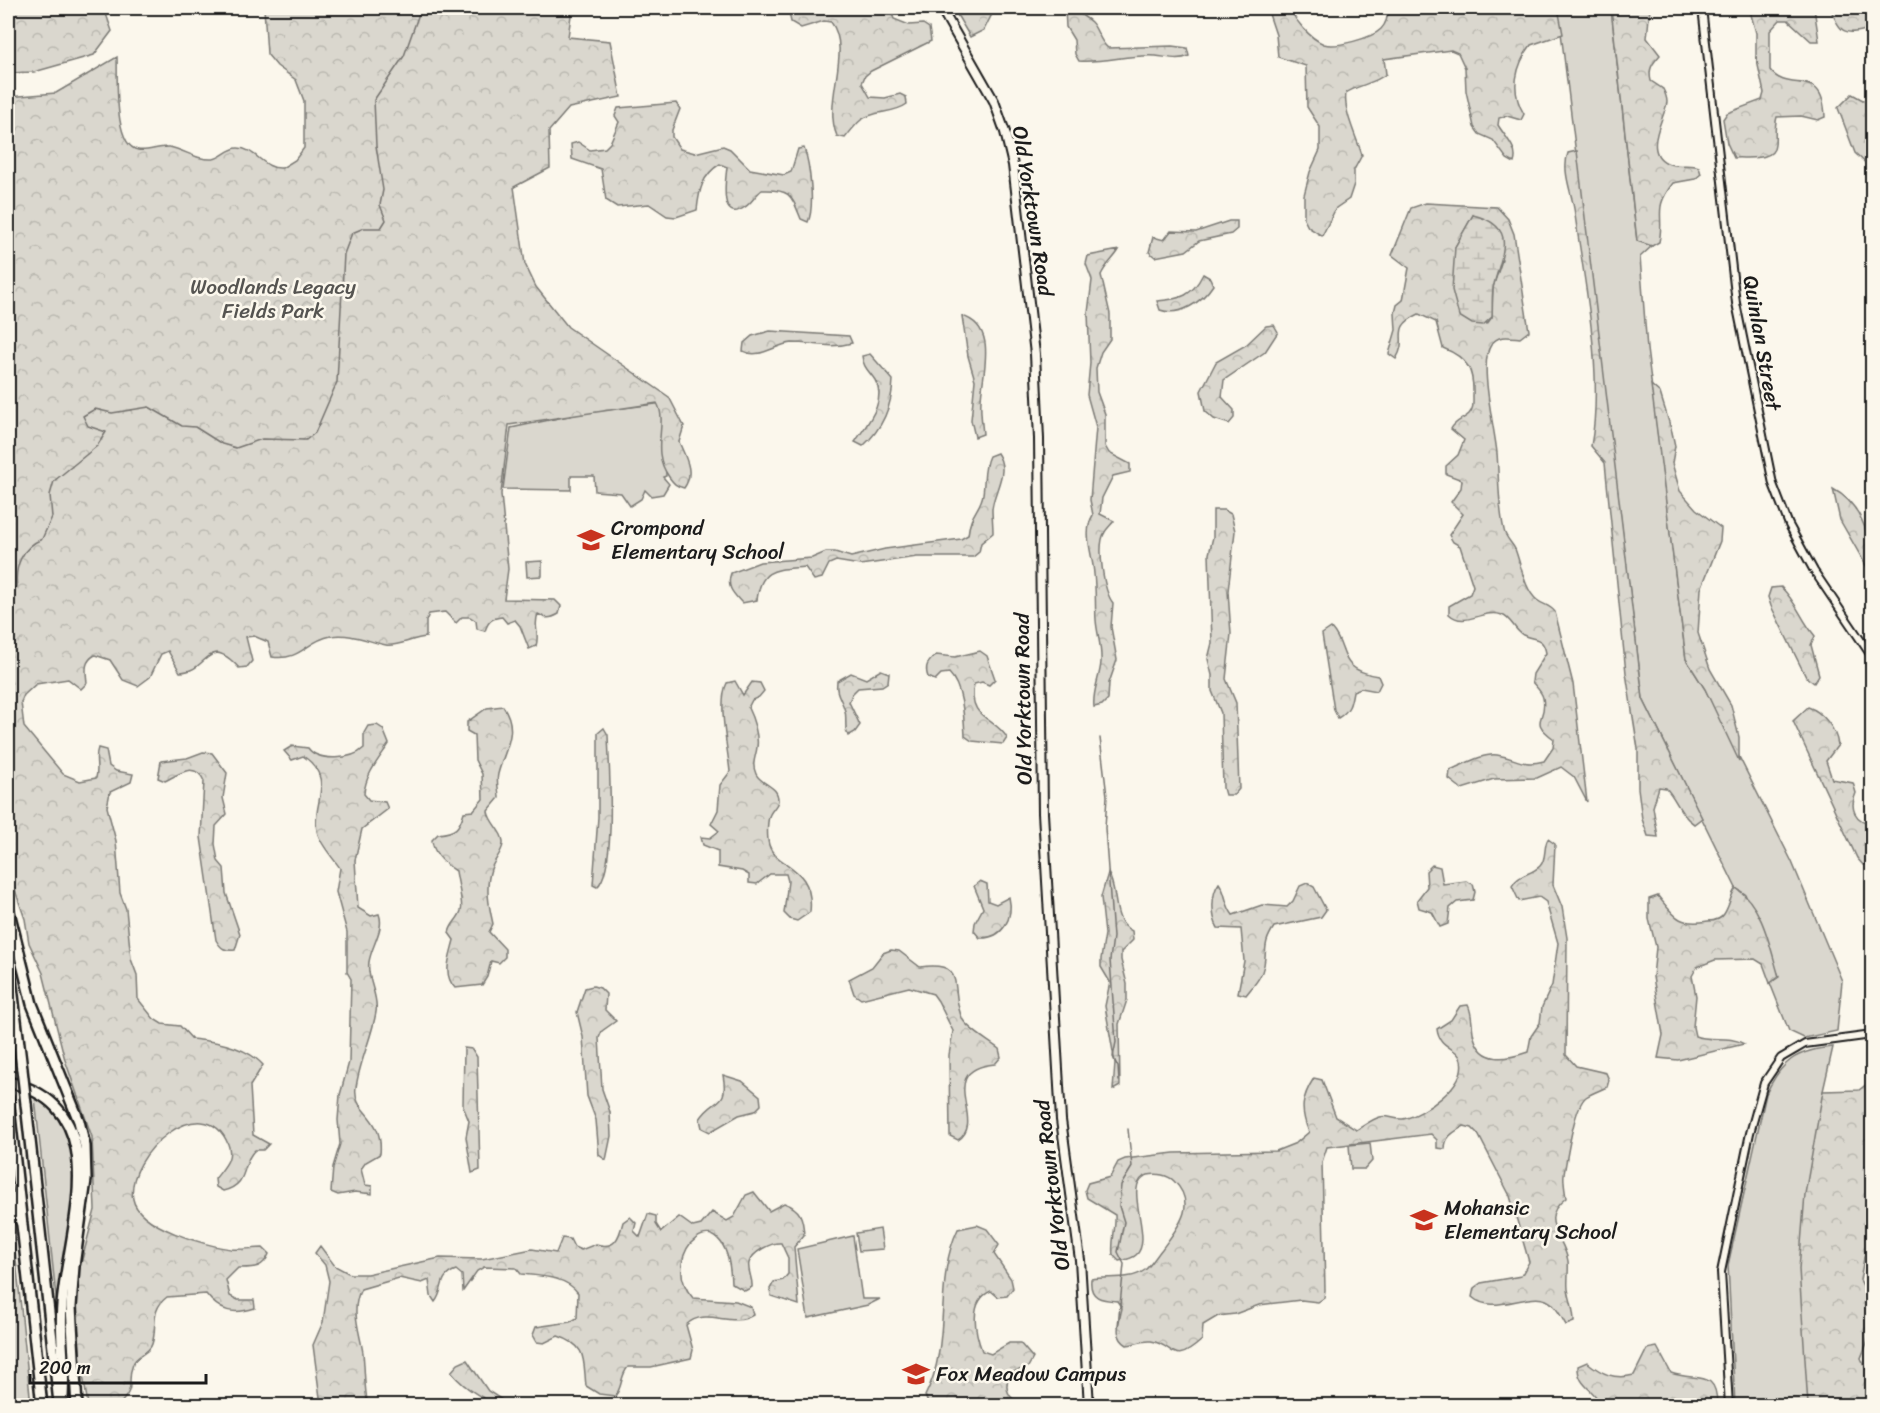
<svg xmlns="http://www.w3.org/2000/svg" width="1880" height="1413" viewBox="0 0 1880 1413" font-family="Sriracha,sans-serif">
  <defs>
    <pattern id="forest-crowns" width="20" height="18" patternUnits="userSpaceOnUse" patternTransform="scale(1.5)"><rect width="20" height="18" fill="#dad7ce"/><path d="M2 6a3 3 0 1 1 6 0M12 15a3 3 0 1 1 6 0" fill="none" stroke="#bab8b0"/></pattern>
    <pattern id="wetland-marsh" width="20" height="14" patternUnits="userSpaceOnUse" patternTransform="scale(1.5)"><rect width="20" height="14" fill="#dad7ce"/><path d="M1 5h8M5 5V1M11 12h8M15 12V8" fill="none" stroke="#bab8b0"/></pattern>
  </defs>
  <rect width="100%" height="100%" fill="#fbf7ec"/>
  <filter id="ink" filterUnits="userSpaceOnUse"><feTurbulence type="fractalNoise" baseFrequency=".0167" numOctaves="2"/><feDisplacementMap in="SourceGraphic" scale="12" xChannelSelector="R" yChannelSelector="G"/><feConvolveMatrix kernelMatrix="1 2 1 2 8 2 1 2 1" color-interpolation-filters="sRGB"/></filter>
  <g filter="url(#ink)">
    <g fill="#dad7ce" stroke="#7b7a75" stroke-width="1.5">
      <path d="M 1558,8 L 1611,8 L 1637,241 L 1652,246 L 1640,257 L 1647,349 L 1686,659 L 1705,689 L 1792,862 L 1842,981 L 1837,1031 L 1804,1038 L 1789,1031 L 1770,983 L 1779,976 L 1745,894 L 1736,888 L 1643,699 Z"/>
      <path d="M 664,403 L 666,476 L 663,477 L 669,484 L 663,494 L 651,496 L 645,490 L 641,499 L 630,506 L 621,493 L 595,491 L 594,476 L 571,476 L 571,490 L 503,489 L 511,428 L 583,413 Z"/>
      <path d="M 542,561 L 542,576 L 527,577 L 526,562 Z"/>
      <path d="M 1833,1047 L 1823,1091 L 1807,1373 L 1808,1405 L 1735,1405 L 1728,1265 L 1766,1094 C 1781,1061 1797,1050 1833,1047 Z"/>
      <path d="M 35,1098 L 43,1100 L 56,1114 L 73,1141 L 75,1196 L 60,1305 L 57,1306 Z"/>
      <path d="M 1370,1143 L 1372,1161 L 1365,1169 L 1351,1169 L 1349,1145 Z"/>
      <path d="M 8,1217 L 13,1231 L 31,1405 L 8,1405 Z"/>
      <path d="M 880,1229 L 883,1249 L 859,1251 L 856,1233 Z"/>
      <path d="M 853,1236 L 862,1299 L 880,1299 L 868,1305 L 808,1318 L 797,1249 Z"/>
    </g>
    <g fill="url(#forest-crowns)" stroke="#7b7a75" stroke-width="1.5" fill-rule="evenodd">
      <path d="M 8,8 L 104,8 L 112,31 L 94,55 L 34,72 L 8,73 Z"/>
      <path d="M 264,8 L 572,8 L 568,37 L 610,41 L 621,97 L 569,108 L 549,131 L 550,168 L 514,187 L 525,264 L 536,287 L 568,327 L 669,397 L 684,426 L 679,442 C 686,458 695,473 684,488 C 676,486 674,484 669,477 C 649,449 669,424 657,403 L 509,425 L 501,494 L 508,569 L 504,599 L 555,600 L 561,606 L 559,614 C 550,619 546,619 538,614 C 533,625 540,634 536,646 L 529,649 L 520,626 L 515,620 L 507,623 L 502,617 C 492,618 488,621 485,631 L 477,629 L 476,621 L 470,617 L 462,617 L 456,623 L 445,612 L 429,614 L 426,621 L 426,637 C 413,638 397,647 386,645 C 366,641 352,633 331,636 C 305,641 302,661 272,657 L 268,642 L 254,636 L 246,637 L 252,661 L 247,667 L 239,668 C 207,632 208,673 180,672 L 168,651 L 161,654 L 150,677 L 138,686 L 123,680 L 110,660 L 95,655 C 83,662 86,671 87,683 L 81,689 L 68,679 L 36,684 L 24,695 L 21,702 L 24,727 L 63,774 L 80,781 L 96,778 C 99,767 94,758 98,748 L 106,750 L 109,766 L 116,771 L 133,774 L 131,782 L 110,792 L 107,807 L 116,841 L 120,893 L 126,909 L 131,959 L 137,975 L 138,999 L 154,1019 L 162,1024 L 180,1026 L 192,1039 C 215,1041 247,1047 263,1065 L 250,1086 L 253,1135 L 269,1144 L 263,1150 L 255,1150 C 240,1163 251,1184 223,1191 L 216,1187 L 215,1179 C 223,1168 234,1159 228,1144 C 204,1086 125,1155 133,1199 C 138,1227 207,1246 231,1249 C 241,1250 253,1248 263,1248 L 269,1254 C 263,1269 253,1268 238,1268 L 226,1280 L 230,1296 L 238,1300 L 254,1300 L 255,1308 C 233,1315 220,1312 206,1294 L 167,1297 C 149,1311 158,1326 152,1344 C 149,1354 137,1354 133,1364 C 125,1384 138,1385 119,1405 L 88,1405 L 81,1363 L 76,1300 L 78,1275 L 95,1210 L 92,1137 L 65,1060 L 43,973 L 29,943 L 25,919 L 8,870 L 8,97 L 56,93 L 117,57 C 118,78 113,145 138,150 C 147,152 159,146 169,147 C 185,150 196,160 213,159 C 222,158 228,148 238,148 C 255,148 264,170 282,168 L 295,160 L 304,148 L 304,101 L 296,80 L 277,66 L 267,54 Z"/>
      <path d="M 788,8 L 890,8 L 894,19 L 909,25 L 923,24 L 929,28 L 931,41 L 871,71 L 865,76 L 862,83 L 870,97 L 885,98 L 900,94 L 906,97 L 907,104 C 894,114 874,110 861,120 C 855,125 850,132 845,138 L 837,136 C 822,101 853,51 831,22 L 824,21 L 801,28 L 791,22 Z"/>
      <path d="M 953,8 L 990,8 L 994,10 L 984,30 L 970,37 Z"/>
      <path d="M 1065,8 L 1076,8 C 1079,16 1085,16 1091,22 C 1098,29 1099,41 1108,48 L 1172,46 L 1187,48 L 1189,56 C 1178,61 1167,57 1156,56 C 1130,54 1104,63 1079,61 L 1075,54 L 1074,40 L 1066,27 Z"/>
      <path d="M 1267,8 L 1289,8 C 1296,21 1309,38 1324,44 C 1336,48 1372,38 1381,29 C 1387,23 1388,16 1388,8 L 1558,8 L 1563,34 L 1531,45 C 1515,66 1510,91 1524,114 L 1521,120 L 1507,116 L 1499,118 L 1498,125 C 1505,137 1519,149 1514,163 L 1507,159 L 1493,140 L 1479,134 L 1474,127 L 1466,91 L 1465,68 L 1458,53 L 1451,50 L 1384,59 L 1386,74 C 1376,83 1358,85 1346,93 C 1343,111 1357,138 1362,155 L 1354,170 L 1354,184 L 1349,199 L 1336,208 L 1322,236 L 1308,227 L 1304,219 L 1304,195 L 1310,172 L 1320,150 L 1320,127 L 1307,107 L 1306,66 L 1278,57 L 1276,35 Z"/>
      <path d="M 1611,8 L 1650,8 L 1647,38 L 1660,55 C 1652,64 1648,69 1651,81 L 1663,89 C 1665,93 1667,97 1667,102 C 1665,118 1642,151 1667,163 C 1676,168 1689,163 1699,167 L 1701,174 L 1695,179 L 1673,183 C 1652,210 1665,215 1659,242 L 1652,246 L 1637,241 Z"/>
      <path d="M 1753,8 L 1814,8 L 1819,41 L 1811,41 L 1788,20 L 1780,20 L 1770,31 L 1770,70 C 1789,96 1823,64 1825,117 L 1818,120 L 1801,116 L 1777,117 C 1774,127 1776,135 1775,145 C 1774,162 1746,157 1734,158 L 1727,143 L 1723,119 L 1727,113 L 1762,100 L 1764,93 L 1756,56 L 1756,33 L 1750,11 Z"/>
      <path d="M 1830,8 L 1872,8 L 1872,29 C 1843,35 1842,35 1830,8 Z"/>
      <path d="M 1852,94 L 1872,105 L 1872,169 L 1855,153 L 1838,108 Z"/>
      <path d="M 676,103 L 680,109 L 672,130 L 672,137 L 680,149 L 695,153 L 723,146 L 730,149 L 750,169 L 784,175 L 791,172 L 798,149 L 804,148 C 810,164 815,207 808,222 L 801,219 C 791,194 790,189 762,190 C 755,195 752,203 745,207 C 718,226 726,176 727,167 L 720,164 C 702,175 699,191 697,210 L 676,217 L 667,216 L 649,204 L 617,207 L 606,200 L 601,169 L 572,159 L 571,144 L 578,142 L 590,150 L 605,148 L 610,143 L 619,122 L 615,116 L 618,108 Z"/>
      <path d="M 1577,151 L 1643,699 L 1702,818 L 1694,824 C 1680,815 1677,800 1666,788 L 1659,787 L 1653,807 L 1658,837 L 1648,836 L 1642,819 L 1638,788 L 1638,749 L 1626,673 L 1605,463 L 1591,446 C 1604,377 1585,285 1575,215 C 1573,195 1561,172 1568,153 Z"/>
      <path d="M 1426,203 L 1497,207 L 1508,219 L 1514,234 L 1529,331 L 1520,338 C 1509,337 1498,334 1491,345 C 1478,363 1495,429 1497,453 C 1499,479 1498,505 1504,530 C 1505,537 1512,543 1515,549 C 1521,564 1524,589 1537,600 C 1543,605 1550,605 1555,612 L 1573,684 L 1587,802 L 1574,777 L 1561,767 L 1537,778 L 1494,779 L 1462,789 L 1449,779 L 1450,770 C 1463,765 1483,753 1497,755 C 1518,758 1521,767 1544,761 L 1553,748 L 1554,739 C 1527,719 1548,721 1543,698 C 1542,692 1536,687 1532,682 L 1533,674 L 1546,653 C 1543,636 1535,641 1523,635 C 1515,631 1511,618 1502,615 C 1483,608 1465,629 1449,614 L 1449,606 L 1470,594 L 1473,586 L 1460,546 L 1453,542 L 1449,535 L 1463,514 L 1451,502 L 1461,488 L 1462,480 L 1446,474 L 1446,466 L 1458,455 L 1464,440 L 1451,429 C 1456,420 1463,420 1469,414 C 1474,409 1473,402 1473,396 C 1474,370 1468,358 1443,348 L 1436,322 L 1419,314 C 1388,329 1410,337 1396,359 L 1389,354 L 1396,330 L 1395,313 L 1397,305 L 1403,300 L 1409,268 L 1392,255 L 1411,208 ZM 1473,215 L 1502,260 L 1493,287 L 1492,317 L 1487,324 L 1455,247 Z"/>
      <path d="M 1229,221 L 1237,221 L 1237,229 L 1231,234 L 1199,241 L 1186,251 L 1155,257 L 1149,252 L 1153,237 L 1164,240 L 1171,231 L 1196,232 Z"/>
      <path d="M 1119,250 C 1113,260 1106,264 1101,275 L 1110,314 L 1110,339 L 1101,352 L 1096,368 L 1097,392 L 1105,414 L 1105,446 L 1109,453 L 1130,464 L 1130,472 L 1113,476 L 1102,498 L 1100,514 L 1114,521 C 1111,525 1107,528 1105,532 C 1096,545 1104,592 1113,603 L 1111,627 L 1117,660 L 1109,683 L 1108,699 L 1102,705 L 1094,707 C 1092,691 1100,678 1101,662 C 1102,647 1097,634 1096,620 C 1095,605 1096,589 1094,574 C 1093,555 1082,533 1093,515 L 1090,500 L 1096,427 L 1087,395 L 1090,363 L 1088,313 L 1092,280 L 1086,264 L 1088,256 Z"/>
      <path d="M 1203,274 L 1210,278 L 1213,285 C 1202,302 1180,317 1160,310 L 1157,301 C 1182,299 1192,296 1203,274 Z"/>
      <path d="M 962,316 C 999,327 982,373 981,400 C 980,411 982,423 983,434 L 975,437 L 971,420 L 975,380 L 968,356 Z"/>
      <path d="M 1274,325 L 1278,332 L 1265,352 L 1224,380 L 1222,397 L 1234,410 L 1234,418 L 1229,424 L 1214,419 L 1205,411 L 1201,391 L 1216,362 L 1246,345 L 1266,326 Z"/>
      <path d="M 770,331 L 849,336 L 852,343 C 831,349 813,343 792,343 C 775,344 760,360 743,351 L 744,343 L 752,336 Z"/>
      <path d="M 870,354 L 893,380 C 892,407 883,428 863,446 L 855,442 C 866,425 888,401 875,380 C 869,371 863,367 862,356 Z"/>
      <path d="M 1651,385 L 1660,393 L 1672,432 L 1675,446 L 1672,463 L 1680,491 L 1696,509 L 1721,528 L 1720,541 L 1701,589 L 1698,633 L 1710,669 L 1731,705 L 1739,737 L 1739,761 L 1705,689 L 1686,659 Z"/>
      <path d="M 997,453 C 1010,472 994,489 992,509 C 992,516 993,525 993,533 L 981,543 L 979,552 L 973,557 L 917,557 L 860,565 L 836,561 L 829,564 L 822,578 L 814,580 L 805,567 C 776,570 761,567 757,600 L 742,603 C 733,593 726,587 731,573 L 760,562 L 812,558 L 826,552 L 835,552 L 851,557 L 885,549 L 961,539 L 968,535 C 970,513 981,509 983,494 C 985,481 983,468 989,456 Z"/>
      <path d="M 1833,489 C 1864,505 1873,544 1872,576 L 1840,520 Z"/>
      <path d="M 1213,510 L 1224,510 L 1231,514 L 1235,531 L 1228,591 L 1231,634 L 1226,679 L 1236,703 L 1239,789 L 1234,795 L 1225,795 L 1223,788 L 1221,713 L 1212,691 L 1212,675 L 1208,659 L 1212,643 L 1209,554 L 1213,537 Z"/>
      <path d="M 1781,587 C 1798,604 1800,618 1815,636 L 1811,645 L 1819,675 L 1814,683 L 1806,677 L 1771,606 L 1768,597 L 1771,588 Z"/>
      <path d="M 1331,628 C 1350,649 1335,669 1378,676 L 1381,683 L 1377,691 L 1361,688 L 1353,691 C 1351,703 1350,711 1338,718 L 1334,710 L 1322,634 Z"/>
      <path d="M 980,651 L 987,656 L 995,679 L 989,685 L 982,682 L 974,684 C 967,720 996,717 1007,738 L 1003,744 L 972,741 L 965,736 C 964,717 963,687 949,673 L 941,674 L 935,680 L 928,677 C 924,666 928,662 936,655 L 955,657 Z"/>
      <path d="M 881,670 L 889,673 L 888,682 L 882,686 L 858,688 L 852,694 L 849,702 L 860,725 L 855,732 L 848,736 C 844,727 847,719 845,711 C 842,699 835,694 837,681 L 851,673 L 866,679 Z"/>
      <path d="M 735,681 L 743,695 L 752,682 L 760,683 L 764,691 L 759,697 L 752,700 L 748,708 C 753,718 759,736 757,747 C 756,757 751,763 756,774 C 761,785 779,785 778,801 C 777,807 770,811 769,817 C 767,824 767,838 769,845 C 775,867 815,865 810,912 L 797,921 L 790,919 L 784,913 L 788,881 L 786,874 L 770,874 L 757,884 L 749,883 L 749,875 L 742,871 L 718,867 L 718,851 L 703,845 L 701,837 L 710,838 L 719,831 L 711,824 L 718,810 L 720,785 L 730,772 C 728,749 717,702 727,683 Z"/>
      <path d="M 503,706 C 520,731 504,750 498,774 C 496,782 499,790 499,798 L 488,811 C 489,823 504,832 503,844 C 502,853 494,860 491,869 C 485,888 489,906 493,924 L 489,932 L 505,949 L 505,957 L 499,963 L 491,961 L 487,977 L 482,985 L 455,988 C 442,974 450,957 454,940 L 449,933 C 451,923 458,920 461,911 C 464,905 457,880 456,871 C 445,864 433,854 432,840 L 438,834 C 456,832 459,829 464,812 L 473,811 L 483,799 L 482,774 L 475,760 L 474,735 L 467,731 L 467,722 L 487,708 Z"/>
      <path d="M 1808,707 C 1823,712 1836,729 1838,745 L 1826,761 L 1832,779 L 1853,783 L 1856,793 C 1849,808 1855,822 1872,823 L 1872,842 L 1869,844 L 1872,863 L 1863,865 L 1857,858 L 1793,721 Z"/>
      <path d="M 377,725 L 383,729 L 389,744 C 379,759 365,775 364,794 L 369,800 L 385,802 L 388,809 L 362,829 L 355,860 L 358,908 L 371,916 L 379,914 C 385,929 371,946 369,962 C 366,979 379,995 376,1012 C 372,1038 359,1062 356,1088 C 352,1113 384,1115 380,1154 L 366,1162 L 361,1169 L 365,1185 L 372,1186 L 372,1194 L 355,1192 L 338,1195 L 331,1192 L 333,1167 L 340,1144 L 338,1120 L 340,1095 L 349,1062 L 351,979 L 347,972 L 347,932 L 336,892 L 340,868 C 333,858 319,843 317,831 C 311,805 337,779 303,756 L 292,760 L 284,751 L 292,746 L 308,748 C 318,762 352,760 364,748 L 364,733 L 368,726 Z"/>
      <path d="M 604,728 L 608,735 C 609,765 617,870 597,887 L 593,885 L 598,817 L 598,733 Z"/>
      <path d="M 203,752 L 212,753 L 227,773 L 223,798 L 227,814 L 216,826 L 215,844 L 218,861 L 224,868 L 226,893 L 240,934 L 235,950 C 225,951 221,949 216,940 L 201,837 L 204,781 C 195,761 179,774 165,781 L 158,778 L 161,761 L 187,758 Z"/>
      <path d="M 1548,839 L 1555,844 L 1553,885 L 1562,907 L 1567,938 L 1566,1055 L 1576,1066 L 1606,1073 L 1609,1080 L 1607,1087 C 1601,1090 1592,1093 1586,1097 C 1574,1106 1567,1159 1564,1174 C 1563,1181 1565,1190 1566,1198 C 1537,1220 1564,1236 1568,1261 C 1569,1270 1567,1280 1568,1289 C 1570,1301 1574,1310 1574,1322 L 1566,1325 C 1562,1318 1558,1310 1553,1305 C 1536,1285 1495,1318 1472,1297 L 1474,1288 L 1481,1283 L 1521,1276 L 1529,1262 L 1510,1196 L 1478,1134 L 1472,1128 L 1464,1126 C 1454,1132 1445,1136 1445,1149 L 1437,1148 L 1437,1140 L 1431,1134 L 1327,1147 L 1322,1162 L 1325,1290 L 1324,1298 L 1318,1302 L 1301,1300 L 1259,1305 L 1235,1314 L 1218,1316 L 1203,1325 L 1202,1340 C 1171,1368 1176,1345 1151,1341 C 1145,1340 1134,1344 1127,1345 C 1113,1336 1119,1323 1122,1308 L 1117,1301 C 1102,1300 1089,1299 1091,1279 C 1108,1276 1130,1281 1145,1270 C 1151,1265 1157,1255 1162,1249 C 1178,1227 1198,1205 1174,1181 C 1168,1175 1157,1173 1148,1175 C 1120,1182 1155,1239 1136,1255 C 1132,1259 1124,1260 1119,1261 L 1113,1255 C 1111,1242 1116,1229 1115,1215 L 1087,1198 L 1085,1190 L 1088,1183 L 1110,1177 L 1118,1162 L 1125,1159 L 1174,1153 L 1276,1151 L 1296,1143 L 1309,1132 C 1300,1111 1301,1098 1314,1078 L 1322,1080 L 1336,1117 L 1356,1130 C 1364,1126 1372,1119 1380,1117 C 1388,1115 1395,1120 1403,1119 C 1424,1115 1467,1085 1461,1060 C 1457,1046 1439,1049 1437,1029 L 1451,1020 L 1460,1006 L 1468,1005 C 1473,1015 1471,1026 1474,1037 C 1482,1065 1508,1059 1528,1052 L 1531,1036 L 1540,1023 L 1542,1007 L 1552,985 L 1558,943 L 1546,902 L 1539,897 L 1519,901 L 1512,886 C 1518,874 1531,875 1540,866 C 1547,859 1543,847 1548,839 Z"/>
      <path d="M 1432,865 L 1440,867 L 1443,884 L 1466,881 L 1473,884 L 1475,892 L 1473,900 L 1457,902 L 1450,908 L 1448,924 L 1440,927 L 1432,912 L 1419,908 L 1417,900 L 1427,887 L 1426,871 Z"/>
      <path d="M 1108,873 C 1119,890 1111,922 1132,931 L 1133,940 L 1121,952 L 1121,960 L 1127,984 L 1127,1000 L 1119,1024 L 1120,1086 L 1113,1090 L 1115,1063 L 1105,1006 L 1110,982 L 1101,967 L 1101,959 L 1105,934 L 1101,897 Z"/>
      <path d="M 980,881 L 987,884 L 988,901 L 996,904 L 1009,897 C 1014,918 1003,939 980,938 L 974,931 L 975,923 L 983,908 L 974,886 Z"/>
      <path d="M 1219,883 C 1227,894 1224,904 1233,915 L 1262,905 L 1287,907 L 1293,901 L 1300,886 L 1307,883 L 1314,887 L 1326,910 L 1321,917 L 1274,927 C 1263,944 1267,947 1264,965 C 1262,977 1253,986 1246,995 L 1238,993 L 1244,961 L 1241,929 L 1218,928 C 1211,916 1211,894 1219,883 Z"/>
      <path d="M 1736,888 C 1763,906 1770,947 1779,977 L 1770,983 L 1763,964 L 1755,959 L 1715,960 L 1697,967 L 1692,976 L 1696,996 L 1693,1027 L 1695,1036 C 1711,1042 1729,1035 1744,1044 L 1678,1060 L 1658,1058 L 1663,1035 L 1653,977 L 1656,947 L 1649,919 L 1649,899 L 1658,896 C 1675,917 1679,926 1708,921 C 1714,921 1721,919 1724,914 C 1730,905 1730,896 1736,888 Z"/>
      <path d="M 891,950 L 899,951 L 920,967 C 970,960 948,991 963,1020 C 970,1031 989,1041 999,1049 L 1001,1057 L 995,1064 C 933,1070 988,1122 958,1140 L 950,1136 L 949,1055 L 953,1031 L 938,1001 L 933,994 L 909,987 L 861,999 L 854,994 L 849,979 L 872,967 L 883,953 Z"/>
      <path d="M 593,986 L 600,988 L 606,994 L 605,1010 L 616,1021 L 602,1031 L 599,1038 L 602,1089 L 610,1112 L 611,1136 L 606,1160 L 599,1155 L 596,1120 L 587,1096 L 583,1037 L 577,1012 L 585,988 Z"/>
      <path d="M 464,1048 L 472,1049 L 477,1057 L 480,1170 L 472,1173 L 466,1137 L 469,1121 L 463,1106 Z"/>
      <path d="M 723,1075 L 742,1081 L 760,1096 L 761,1105 L 755,1111 L 739,1115 L 710,1132 L 702,1128 L 700,1119 C 714,1097 729,1107 723,1075 Z"/>
      <path d="M 1872,1080 L 1872,1237 L 1864,1258 L 1860,1280 C 1880,1312 1874,1326 1861,1358 L 1866,1369 L 1872,1373 L 1872,1405 L 1808,1405 L 1799,1269 L 1805,1194 L 1823,1091 L 1859,1090 Z"/>
      <path d="M 754,1192 L 769,1211 L 784,1203 C 801,1209 803,1218 804,1235 L 794,1247 L 799,1305 L 771,1296 L 770,1289 L 774,1282 L 783,1280 L 788,1274 L 788,1258 L 781,1243 C 772,1242 752,1252 749,1263 C 747,1270 753,1279 752,1287 L 745,1291 L 731,1283 C 728,1189 654,1253 693,1298 L 736,1301 L 751,1307 L 753,1315 C 730,1329 706,1306 686,1325 L 693,1350 L 691,1358 L 651,1367 L 628,1367 C 620,1376 623,1387 615,1396 L 599,1394 L 586,1386 C 583,1360 588,1346 558,1336 L 544,1343 L 537,1342 L 533,1335 L 536,1327 L 570,1322 L 577,1318 L 578,1293 C 566,1276 540,1276 521,1274 L 516,1268 L 484,1267 L 477,1271 L 463,1291 L 462,1275 L 456,1270 C 437,1277 445,1290 435,1302 L 431,1296 L 429,1280 L 422,1283 L 399,1278 L 361,1289 C 350,1310 360,1332 363,1353 C 365,1371 364,1388 368,1405 L 321,1405 L 313,1345 L 323,1322 L 329,1281 L 325,1265 L 315,1253 L 320,1246 L 335,1266 L 350,1274 L 367,1274 L 440,1258 L 482,1259 L 532,1249 L 556,1253 L 562,1238 L 570,1239 L 574,1247 L 581,1250 L 596,1244 C 615,1250 619,1238 623,1222 L 630,1217 L 636,1223 L 634,1231 L 640,1237 L 648,1214 L 656,1216 L 656,1224 L 661,1232 L 679,1217 L 693,1227 L 701,1225 L 712,1212 L 727,1221 L 734,1217 L 746,1195 Z"/>
      <path d="M 977,1225 L 987,1229 L 999,1245 L 994,1254 L 1011,1279 L 1013,1288 L 1007,1296 L 998,1297 L 991,1291 C 968,1301 975,1332 982,1351 L 991,1354 L 1009,1343 L 1020,1343 L 1033,1358 L 1028,1367 L 1010,1373 C 1003,1389 1008,1399 1024,1405 L 929,1405 L 925,1396 C 953,1342 933,1281 958,1229 Z"/>
      <path d="M 1657,1347 L 1671,1373 C 1696,1382 1717,1368 1717,1405 L 1698,1405 L 1697,1403 L 1663,1405 L 1630,1399 L 1622,1405 L 1601,1405 C 1595,1389 1577,1386 1578,1366 L 1587,1362 C 1602,1374 1614,1380 1634,1375 L 1647,1349 Z"/>
      <path d="M 467,1360 L 488,1391 L 510,1405 C 490,1406 464,1388 451,1372 L 458,1364 Z"/>
    </g>
    <path fill="url(#wetland-marsh)" stroke="#7b7a75" stroke-width="1.5" d="M 1473,215 C 1517,226 1503,251 1494,284 C 1491,294 1493,306 1492,317 L 1483,325 L 1472,324 L 1459,316 L 1452,290 L 1455,247 Z"/>
    <g fill="none" stroke-linecap="round" stroke-linejoin="round">
      <g stroke="#74726e" stroke-width="1.5">
        <path d="M 8,590 L 17,587 C 14,567 22,547 42,539 L 52,517 L 50,495 L 54,481 L 97,446 L 106,432 L 88,426 L 83,416 L 95,409 L 112,413 L 149,407 L 182,426 L 195,427 L 222,444 L 236,448 L 262,439 L 306,440 L 315,433 L 337,382 L 344,254 L 352,233 L 364,228 L 381,228 L 386,220 L 380,205 L 383,190 L 376,146 L 374,100 L 404,56 L 421,8"/>
        <path d="M 1100,738 L 1107,796 L 1105,828 L 1113,937 L 1110,960 L 1116,1042 L 1113,1057 L 1118,1067 L 1119,1081"/>
        <path d="M 1118,1326 L 1124,1264 L 1118,1252 L 1124,1222 L 1119,1206 L 1121,1185 L 1132,1167 L 1128,1129"/>
      </g>
      <defs>
        <g id="minor">
          <path d="M 1702,8 L 1736,303 L 1773,484 L 1789,525 L 1814,571 L 1872,657"/>
          <path d="M 1729,1406 L 1721,1272 L 1750,1133 L 1764,1083 L 1781,1058 L 1805,1044 L 1872,1035"/>
        </g>
        <path id="major" d="M 941,8 L 994,101 L 1005,132 L 1013,165 L 1035,354 L 1039,439 L 1043,813 L 1061,1120 L 1080,1260 L 1089,1406"/>
        <g id="highway">
          <path d="M 8,908 L 32,1004 L 79,1121 L 85,1146 L 86,1180 L 74,1266 L 71,1307 L 77,1406"/>
          <path d="M 8,954 L 22,1069"/>
          <path d="M 8,1082 C 118,1107 68,1229 62,1305 C 59,1339 67,1373 62,1406"/>
          <path d="M 8,1098 L 42,1406"/>
          <path d="M 26,1104 L 59,1403"/>
          <path d="M 8,1192 L 21,1222"/>
        </g>
      </defs>
      <use href="#minor" stroke="#1c1c1c" stroke-width="10"/>
      <use href="#major" stroke="#1c1c1c" stroke-width="12"/>
      <use href="#highway" stroke="#1c1c1c" stroke-width="14"/>
      <use href="#minor" stroke="#fbf7ec" stroke-width="6"/>
      <use href="#major" stroke="#fbf7ec" stroke-width="8"/>
      <use href="#highway" stroke="#fbf7ec" stroke-width="9"/>
      <defs>
        <path id="highway-bridge" d="M 22,1069 L 26,1104"/>
      </defs>
      <use href="#highway-bridge" stroke="#1c1c1c" stroke-width="14" stroke-linecap="butt"/>
      <use href="#highway-bridge" stroke="#fbf7ec" stroke-width="9"/>
    </g>
  </g>
  <defs>
    <symbol id="school-bare" viewBox="-9 -9 18 18"><path d="M0-5L7-2L0 1L-7-2ZM-4 1L0 2.5L4 1V4Q0 6-4 4Z" fill="#c8321e" stroke="#fbf7ec" stroke-width="2.5" paint-order="stroke"/></symbol>
  </defs>
  <g fill-rule="evenodd">
    <use href="#school-bare" x="572" y="521" width="38" height="38"/>
    <use href="#school-bare" x="1405" y="1201" width="38" height="38"/>
    <use href="#school-bare" x="897" y="1355" width="38" height="38"/>
  </g>
  <g text-anchor="middle" stroke-width="5" stroke-linejoin="round" paint-order="stroke">
    <g font-size="21" fill="#1c1c1c" stroke="#fbf7ec">
      <text transform="translate(1033 211) rotate(81)" y="7">Old Yorktown Road</text>
      <text transform="translate(1762 343) rotate(80)" y="7">Quinlan Street</text>
      <text transform="translate(1023 699) rotate(-91)" y="7">Old Yorktown Road</text>
      <text transform="translate(1052 1185) rotate(-97)" y="7">Old Yorktown Road</text>
    </g>
    <g font-size="21" fill="#555451" stroke="#fbf7ec">
      <text x="273" y="294">Woodlands Legacy<tspan x="273" dy="24">Fields Park</tspan></text>
    </g>
    <g font-size="21" fill="#1c1c1c" stroke="#fbf7ec" text-anchor="start">
      <text x="611" y="535">Crompond<tspan x="611" dy="24">Elementary School</tspan></text>
      <text x="1444" y="1215">Mohansic<tspan x="1444" dy="24">Elementary School</tspan></text>
      <text x="936" y="1381">Fox Meadow Campus</text>
    </g>
  </g>
  <rect width="1880" height="1413" fill="none" stroke="#fbf7ec" stroke-width="30"/>
  <rect x="15" y="15" width="1850" height="1383" fill="none" stroke="#1c1c1c" stroke-width="2" filter="url(#ink)"/>
  <path d="M30 1374v9h176v-9" fill="none" stroke="#1c1c1c" stroke-width="3"/>
  <text x="39" y="1374" font-size="18" fill="#1c1c1c" stroke="#fbf7ec" stroke-width="4.5" paint-order="stroke">200 m</text>
</svg>
